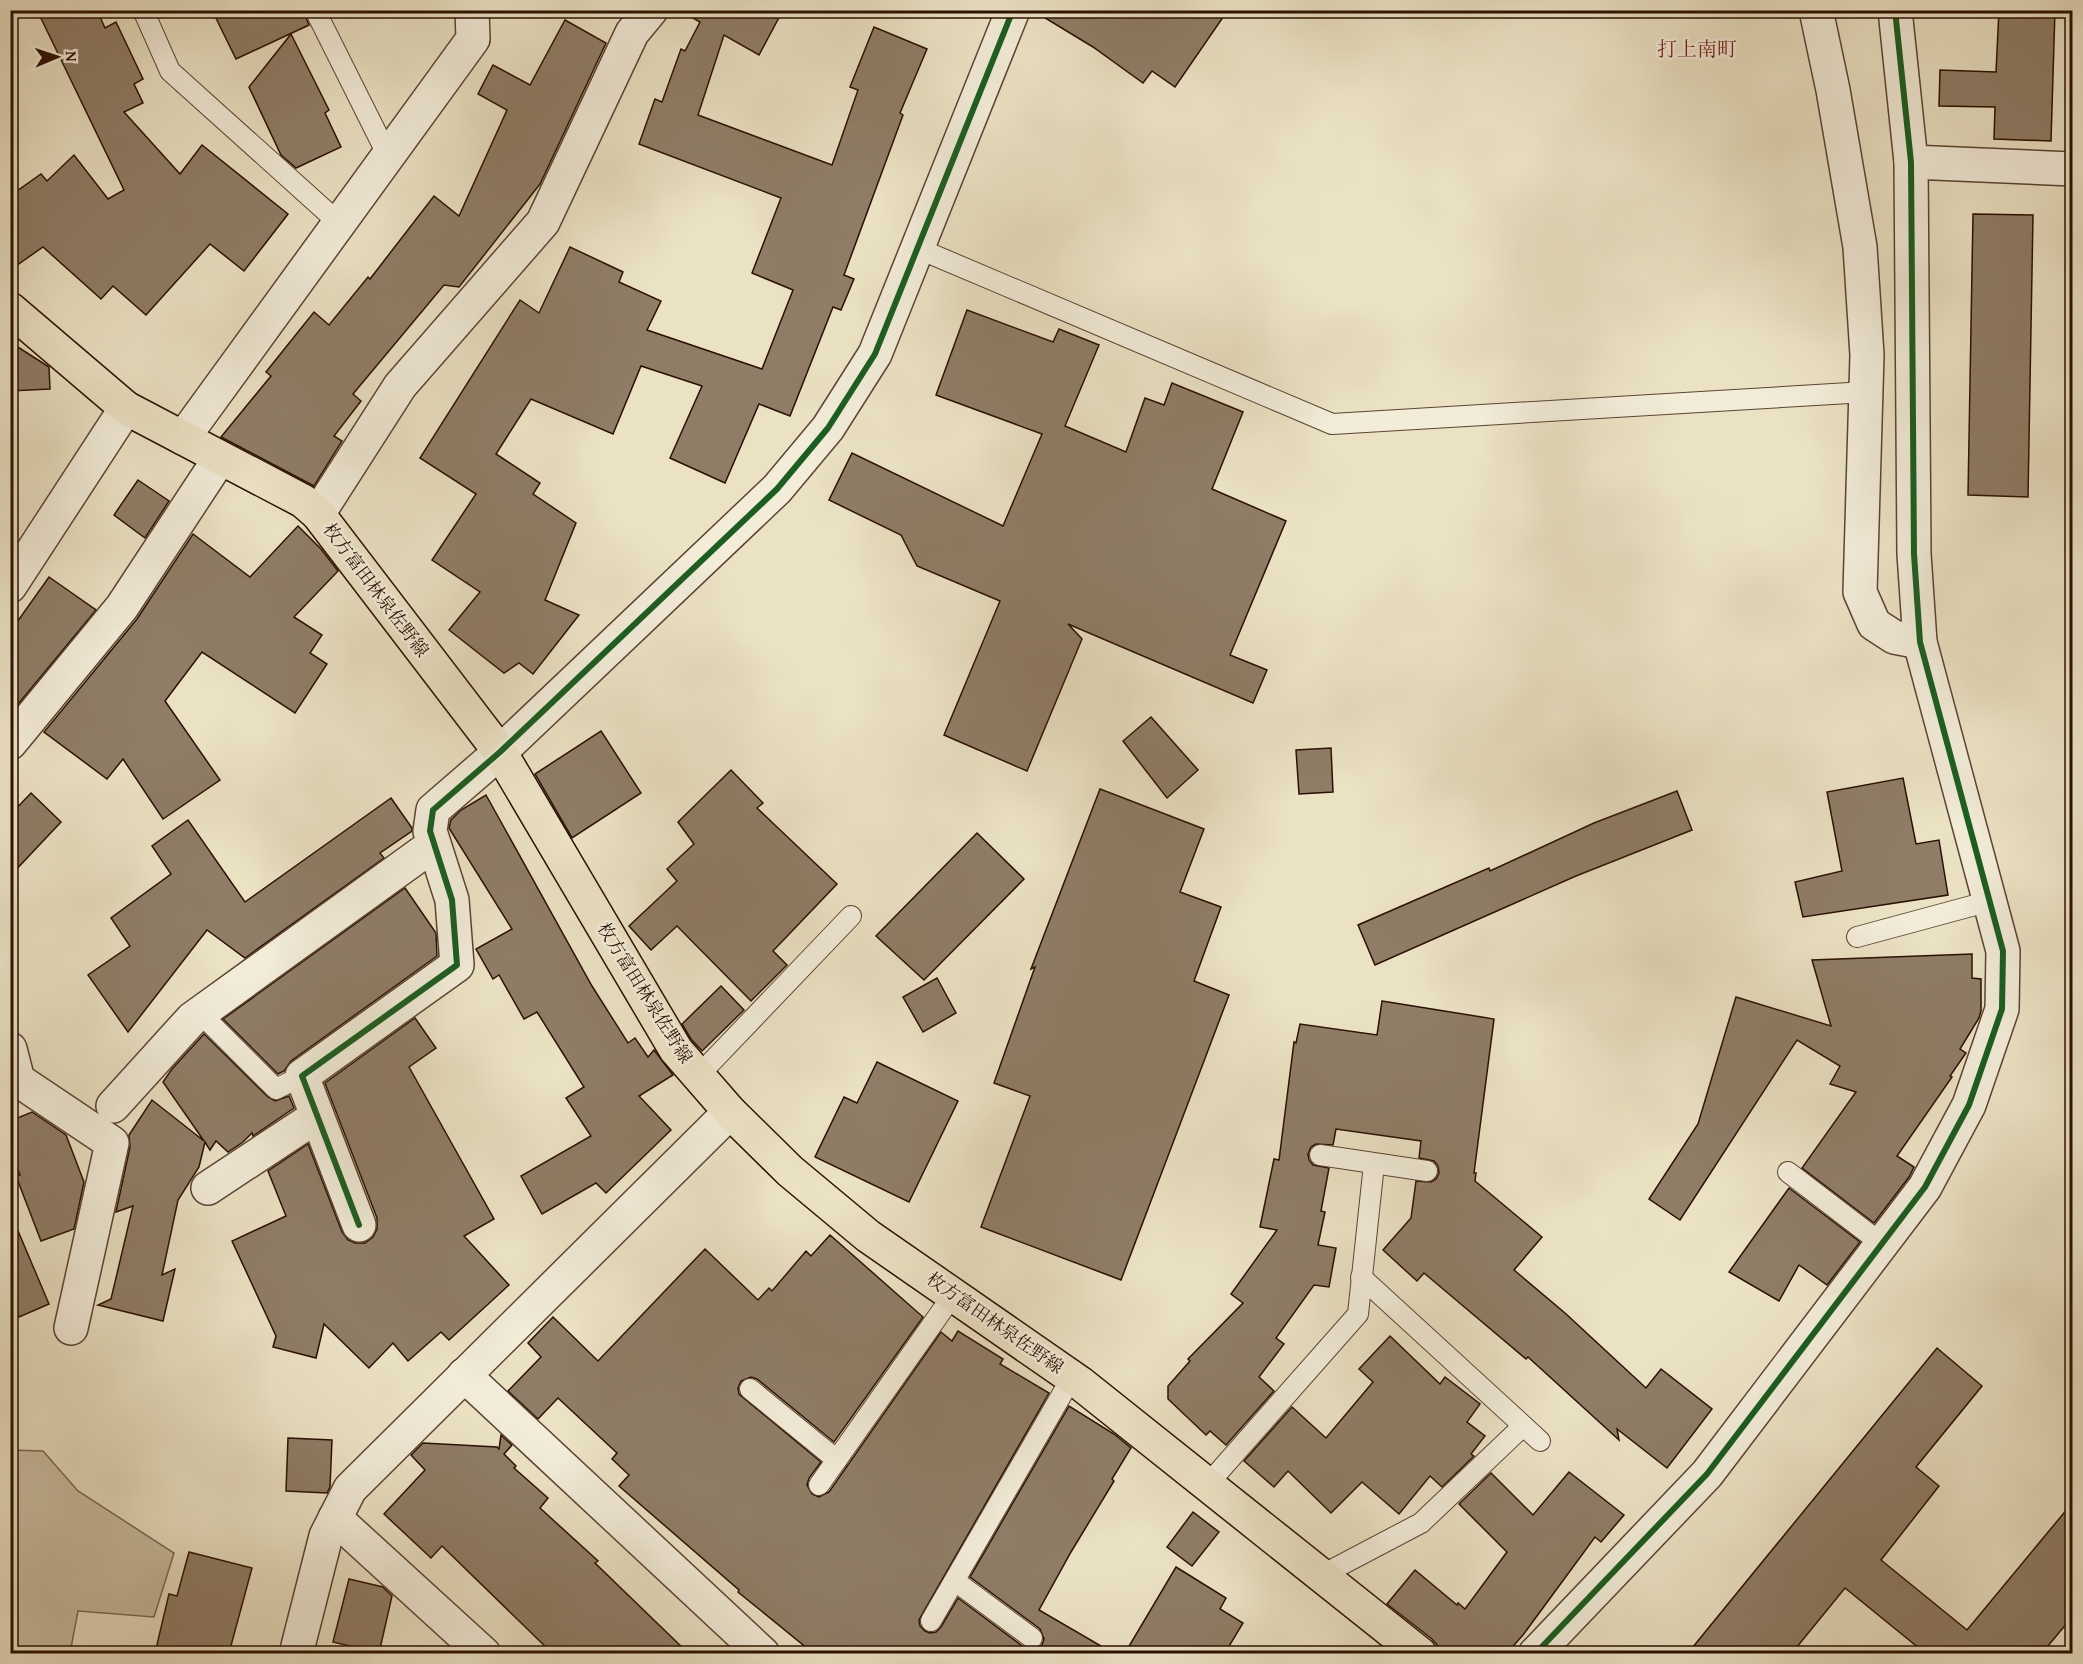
<svg xmlns="http://www.w3.org/2000/svg" width="2083" height="1664" viewBox="0 0 2083 1664" font-family="'Gentium Book Plus','Noto Serif JP',serif">
  <rect width="100%" height="100%" fill="#ebe2c4"/>
  <filter id="stains"><feTurbulence type="fractalNoise" baseFrequency=".00333" numOctaves="4"/><feColorMatrix values="0 0 0 0 .2 0 0 0 0 .09 0 0 0 0 .02 0 0 0 .5 -.17"/></filter>
  <radialGradient id="worn" r=".72"><stop offset=".6" stop-color="#630" stop-opacity="0"/><stop offset="1" stop-color="#630" stop-opacity=".3"/></radialGradient>
  <path fill="#cabea3" stroke="#7a6752" stroke-width="1.5" d="M 10,1450 L 43,1451 L 78,1491 L 174,1553 L 154,1617 L 78,1611 L 70,1653 L 11,1653 Z"/>
  <g fill="#8f7d67" stroke="#2b1002" stroke-width="1.5">
    <path d="M 37,10 L 97,10 L 105,28 L 116,22 L 143,79 L 134,84 L 143,103 L 124,112 L 180,174 L 202,145 L 288,214 L 244,271 L 210,244 L 146,315 L 113,286 L 101,299 L 43,247 L 10,270 L 10,196 L 41,174 L 47,181 L 74,155 L 108,199 L 124,190 Z"/>
    <path d="M 212,10 L 303,10 L 309,25 L 236,59 Z"/>
    <path d="M 679,10 L 783,10 L 759,55 L 724,35 L 698,115 L 832,165 L 858,90 L 850,87 L 874,27 L 927,49 L 900,113 L 903,115 L 844,275 L 854,279 L 841,310 L 833,307 L 790,416 L 759,404 L 725,483 L 670,458 L 702,386 L 641,366 L 613,434 L 531,399 L 496,454 L 540,483 L 533,494 L 576,523 L 545,600 L 579,615 L 533,674 L 519,663 L 504,673 L 449,630 L 480,592 L 432,560 L 476,494 L 420,458 L 520,300 L 539,313 L 570,247 L 623,272 L 619,282 L 661,301 L 647,330 L 762,369 L 793,290 L 752,273 L 781,198 L 639,144 L 655,99 L 662,102 L 681,49 L 685,51 L 700,22 Z"/>
    <path d="M 1032,10 L 1228,10 L 1175,87 L 1152,71 L 1143,83 L 1093,47 Z"/>
    <path d="M 1999,10 L 2055,10 L 2051,141 L 1994,139 L 1995,107 L 1939,106 L 1940,70 L 1996,72 Z"/>
    <path d="M 565,20 L 606,43 L 540,184 L 459,287 L 444,285 L 353,394 L 361,401 L 334,436 L 342,441 L 314,486 L 221,437 L 271,376 L 266,372 L 314,312 L 329,325 L 368,277 L 370,279 L 434,196 L 459,216 L 507,110 L 478,94 L 493,65 L 530,85 Z"/>
    <path d="M 291,34 L 329,110 L 325,113 L 341,147 L 296,168 L 281,155 L 249,87 Z"/>
    <path d="M 1973,214 L 2033,215 L 2028,497 L 1968,495 Z"/>
    <path d="M 967,310 L 1053,342 L 1059,329 L 1099,345 L 1065,426 L 1126,452 L 1145,398 L 1164,405 L 1172,383 L 1243,412 L 1212,489 L 1286,521 L 1230,655 L 1267,670 L 1253,703 L 1068,624 L 1082,639 L 1027,771 L 944,735 L 1000,601 L 917,566 L 901,535 L 829,500 L 852,453 L 1003,526 L 1042,434 L 936,395 Z"/>
    <path d="M 10,342 L 49,367 L 50,389 L 10,391 Z"/>
    <path d="M 138,480 L 169,501 L 145,538 L 114,515 Z"/>
    <path d="M 298,526 L 321,549 L 338,571 L 294,617 L 322,635 L 310,653 L 327,664 L 295,713 L 202,652 L 165,701 L 220,780 L 163,819 L 123,759 L 107,779 L 44,732 L 137,619 L 193,534 L 250,577 Z"/>
    <path d="M 49,577 L 96,610 L 14,709 L 10,707 L 10,632 Z"/>
    <path d="M 1151,717 L 1198,770 L 1167,798 L 1123,741 Z"/>
    <path d="M 601,731 L 641,793 L 572,838 L 535,774 Z"/>
    <path d="M 1331,748 L 1333,792 L 1299,794 L 1296,750 Z"/>
    <path d="M 731,770 L 763,803 L 757,808 L 837,884 L 773,951 L 787,965 L 751,1001 L 677,926 L 651,950 L 629,926 L 677,881 L 667,869 L 694,844 L 678,822 Z"/>
    <path d="M 1903,778 L 1916,844 L 1939,840 L 1948,895 L 1803,917 L 1795,882 L 1842,871 L 1827,792 Z"/>
    <path d="M 1100,789 L 1204,829 L 1180,892 L 1221,907 L 1194,981 L 1229,995 L 1121,1280 L 981,1227 L 1030,1096 L 994,1083 L 1035,967 L 1031,969 Z"/>
    <path d="M 1677,791 L 1692,830 L 1576,876 L 1375,965 L 1358,925 L 1489,868 L 1490,871 L 1594,823 Z"/>
    <path d="M 31,793 L 61,822 L 10,876 L 10,815 Z"/>
    <path d="M 486,795 L 592,986 L 628,1043 L 635,1038 L 648,1057 L 654,1050 L 673,1075 L 639,1096 L 671,1130 L 606,1193 L 596,1183 L 542,1214 L 521,1176 L 591,1136 L 566,1098 L 584,1087 L 537,1012 L 524,1019 L 499,975 L 493,979 L 476,949 L 512,929 L 449,828 L 451,820 L 461,810 Z"/>
    <path d="M 391,798 L 412,828 L 412,831 L 380,853 L 384,858 L 245,958 L 207,930 L 128,1032 L 88,975 L 130,946 L 111,918 L 171,874 L 152,846 L 188,820 L 245,902 Z"/>
    <path d="M 977,833 L 1024,879 L 924,980 L 876,936 Z"/>
    <path d="M 405,888 L 436,933 L 437,956 L 291,1061 L 284,1071 L 278,1074 L 223,1019 Z"/>
    <path d="M 1972,954 L 1972,978 L 1981,979 L 1981,1011 L 1979,1018 L 1960,1049 L 1966,1053 L 1950,1076 L 1952,1077 L 1897,1156 L 1914,1167 L 1909,1177 L 1874,1223 L 1802,1168 L 1856,1092 L 1830,1084 L 1840,1066 L 1797,1040 L 1680,1220 L 1649,1199 L 1698,1124 L 1736,997 L 1831,1026 L 1812,960 Z"/>
    <path d="M 937,978 L 956,1013 L 923,1032 L 903,997 Z"/>
    <path d="M 721,986 L 744,1010 L 702,1051 L 691,1039 L 682,1024 Z"/>
    <path d="M 1382,1001 L 1494,1019 L 1474,1173 L 1476,1173 L 1475,1181 L 1542,1237 L 1514,1270 L 1565,1313 L 1646,1388 L 1661,1369 L 1712,1409 L 1667,1468 L 1617,1429 L 1619,1440 L 1528,1357 L 1526,1359 L 1424,1273 L 1417,1281 L 1383,1250 L 1411,1218 L 1416,1181 L 1431,1182 L 1436,1179 L 1439,1173 L 1438,1166 L 1434,1161 L 1419,1158 L 1421,1141 L 1336,1129 L 1333,1145 L 1316,1144 L 1311,1147 L 1308,1154 L 1309,1160 L 1313,1165 L 1329,1168 L 1321,1211 L 1325,1212 L 1318,1245 L 1336,1248 L 1329,1287 L 1314,1285 L 1276,1338 L 1284,1344 L 1259,1377 L 1274,1391 L 1226,1445 L 1210,1431 L 1206,1435 L 1168,1399 L 1168,1386 L 1190,1361 L 1188,1359 L 1243,1303 L 1231,1294 L 1277,1230 L 1260,1227 L 1274,1159 L 1279,1160 L 1294,1042 L 1296,1043 L 1300,1024 L 1377,1035 Z"/>
    <path d="M 415,1018 L 436,1048 L 409,1067 L 494,1219 L 464,1236 L 509,1285 L 449,1340 L 441,1332 L 408,1361 L 393,1343 L 369,1368 L 324,1324 L 316,1358 L 273,1347 L 276,1336 L 232,1241 L 286,1216 L 268,1171 L 308,1144 L 342,1232 L 348,1240 L 355,1243 L 365,1243 L 373,1237 L 377,1229 L 377,1218 L 325,1083 Z"/>
    <path d="M 204,1034 L 268,1097 L 275,1101 L 289,1096 L 294,1108 L 253,1136 L 252,1133 L 243,1142 L 228,1152 L 216,1141 L 210,1150 L 205,1142 L 199,1167 L 178,1200 L 162,1275 L 175,1269 L 163,1321 L 98,1305 L 111,1299 L 133,1206 L 116,1212 L 130,1147 L 129,1135 L 152,1100 L 204,1141 L 163,1082 L 172,1069 Z"/>
    <path d="M 877,1062 L 958,1101 L 909,1202 L 815,1157 L 844,1097 L 857,1103 Z"/>
    <path d="M 32,1112 L 66,1135 L 84,1182 L 74,1229 L 41,1241 L 16,1176 L 20,1175 L 10,1150 L 10,1121 Z"/>
    <path d="M 1789,1188 L 1860,1242 L 1827,1285 L 1799,1265 L 1779,1301 L 1729,1272 Z"/>
    <path d="M 10,1212 L 49,1304 L 19,1317 L 10,1297 Z"/>
    <path d="M 830,1235 L 923,1317 L 834,1442 L 757,1379 L 751,1377 L 741,1381 L 738,1388 L 739,1394 L 821,1462 L 809,1478 L 807,1485 L 812,1494 L 819,1497 L 829,1492 L 941,1332 L 952,1341 L 958,1331 L 1003,1359 L 1000,1364 L 1049,1393 L 919,1620 L 920,1626 L 925,1631 L 930,1633 L 936,1632 L 941,1627 L 958,1598 L 1025,1648 L 1031,1650 L 1037,1649 L 1042,1645 L 1044,1639 L 1040,1629 L 970,1577 L 1069,1406 L 1114,1434 L 1131,1448 L 1112,1479 L 1114,1481 L 1071,1552 L 1039,1610 L 1113,1653 L 813,1653 L 738,1592 L 739,1590 L 619,1486 L 629,1475 L 612,1459 L 617,1453 L 558,1398 L 538,1419 L 508,1391 L 541,1357 L 528,1343 L 553,1317 L 598,1361 L 705,1249 L 758,1300 L 769,1288 L 772,1291 L 806,1251 L 811,1256 Z"/>
    <path d="M 1390,1336 L 1440,1384 L 1445,1377 L 1480,1404 L 1467,1422 L 1485,1436 L 1471,1454 L 1474,1456 L 1442,1487 L 1430,1476 L 1399,1514 L 1362,1482 L 1331,1513 L 1288,1471 L 1274,1487 L 1244,1461 L 1292,1407 L 1326,1438 L 1373,1382 L 1359,1369 Z"/>
    <path d="M 1937,1348 L 1982,1386 L 1916,1467 L 1939,1486 L 1881,1560 L 1967,1630 L 2073,1502 L 2073,1616 L 2042,1653 L 1925,1653 L 1845,1588 L 1792,1653 L 1688,1653 Z"/>
    <path d="M 501,1435 L 512,1445 L 504,1454 L 516,1466 L 514,1468 L 548,1498 L 540,1508 L 598,1561 L 595,1563 L 688,1653 L 552,1653 L 442,1546 L 431,1558 L 384,1514 L 425,1470 L 411,1455 L 423,1443 L 497,1447 L 499,1449 Z"/>
    <path d="M 288,1438 L 332,1440 L 330,1487 L 327,1493 L 286,1491 Z"/>
    <path d="M 1569,1472 L 1624,1515 L 1601,1542 L 1595,1537 L 1523,1635 L 1507,1653 L 1444,1653 L 1432,1639 L 1387,1604 L 1415,1570 L 1457,1605 L 1458,1603 L 1465,1609 L 1507,1552 L 1459,1504 L 1491,1473 L 1533,1515 Z"/>
    <path d="M 1193,1512 L 1219,1532 L 1192,1566 L 1167,1547 Z"/>
    <path d="M 189,1552 L 252,1568 L 229,1653 L 155,1653 L 169,1594 L 177,1596 Z"/>
    <path d="M 1176,1567 L 1226,1598 L 1220,1609 L 1243,1623 L 1225,1653 L 1125,1653 Z"/>
    <path d="M 349,1579 L 383,1587 L 392,1596 L 379,1653 L 333,1642 Z"/>
  </g>
  <g fill="none" stroke-linecap="round" stroke-linejoin="round">
    <defs>
      <g id="service">
        <path d="M 143,10 L 170,71 L 339,223"/>
        <path d="M 315,10 L 388,156"/>
        <path d="M 917,248 L 1332,424 L 1866,392"/>
        <path d="M 1857,937 L 1990,901"/>
        <path d="M 201,1014 L 276,1089 L 302,1076"/>
        <path d="M 698,1076 L 851,916"/>
        <path d="M 1320,1155 L 1427,1171"/>
        <path d="M 1788,1172 L 1882,1244"/>
        <path d="M 1361,1277 L 1540,1441"/>
        <path d="M 750,1389 L 837,1460"/>
        <path d="M 1208,1484 L 1358,1314 L 1374,1164"/>
        <path d="M 819,1485 L 953,1295"/>
        <path d="M 1322,1575 L 1421,1523 L 1523,1426"/>
        <path d="M 955,1581 L 1032,1638"/>
        <path d="M 931,1621 L 1072,1377"/>
      </g>
      <g id="minor">
        <path d="M 1816,10 L 1833,90 L 1860,247 L 1867,355 L 1860,592 L 1874,624 L 1894,637 L 1920,642"/>
        <path d="M 1911,162 L 2072,169"/>
        <path d="M 183,438 L 473,39 L 472,10"/>
        <path d="M 318,514 L 400,386 L 543,222 L 632,33 L 651,10"/>
        <path d="M 10,586 L 126,408"/>
        <path d="M 10,743 L 122,607 L 220,458"/>
        <path d="M 10,1049 L 18,1080 L 112,1143 L 71,1328"/>
        <path d="M 113,1106 L 192,1019 L 433,845"/>
        <path d="M 208,1188 L 317,1116"/>
        <path d="M 359,1225 L 302,1076 L 457,965 L 452,900 L 430,831 L 433,810 L 500,752"/>
        <path d="M 464,1375 L 763,1654"/>
        <path d="M 335,1518 L 484,1654"/>
        <path d="M 296,1654 L 326,1536 L 350,1489 L 730,1112"/>
        <path d="M 1535,1654 L 1707,1474 L 1925,1187 L 1969,1105 L 2002,1009 L 2003,951 L 1920,642 L 1914,554 L 1911,162 L 1895,10"/>
      </g>
      <path id="tertiary" d="M 500,752 L 777,489 L 828,428 L 875,354 L 1013,10"/>
      <path id="primary" d="M 10,309 L 126,408 L 303,501 L 318,514 L 500,752 L 676,1050 L 730,1112 L 790,1171 L 868,1236 L 1080,1383 L 1420,1654"/>
    </defs>
    <use href="#service" stroke="#5b4432" stroke-width="22"/>
    <use href="#minor" stroke="#5b4432" stroke-width="36"/>
    <use href="#tertiary" stroke="#5b4432" stroke-width="36"/>
    <use href="#primary" stroke="#2b1002" stroke-width="36"/>
    <use href="#service" stroke="#f2ecd9" stroke-width="20"/>
    <use href="#minor" stroke="#f2ecd9" stroke-width="33"/>
    <use href="#tertiary" stroke="#f2ecd9" stroke-width="33"/>
    <use href="#primary" stroke="#ebe2c4" stroke-width="33"/>
    <defs>
      <g id="cycleway">
        <path d="M 359,1225 L 302,1076 L 457,965 L 452,900 L 430,831 L 433,810 L 500,752 L 777,489 L 828,428 L 875,354 L 1013,10"/>
        <path d="M 1535,1654 L 1707,1474 L 1925,1187 L 1969,1105 L 2002,1009 L 2003,951 L 1920,642 L 1914,554 L 1911,162 L 1895,10"/>
      </g>
    </defs>
    <use href="#cycleway" stroke="#f2ecd9" stroke-width="10"/>
    <use href="#cycleway" stroke="#1b5e20" stroke-width="6"/>
  </g>
  <g text-anchor="middle" stroke-width="5" stroke-linejoin="round" paint-order="stroke">
    <g font-size="18" fill="#2b1002" stroke="#f2ecd9">
      <text transform="translate(376 590) rotate(53)" y="6">枚方富田林泉佐野線</text>
      <text transform="translate(645 993) rotate(58)" y="6">枚方富田林泉佐野線</text>
      <text transform="translate(995 1323) rotate(35)" y="6">枚方富田林泉佐野線</text>
    </g>
    <g font-size="20" fill="#7a1f14" stroke="#f2ecd9">
      <text x="1697" y="56">打上南町</text>
    </g>
  </g>
  <rect width="2083" height="1664" fill="none" stroke="#ebe2c4" stroke-width="36"/>
  <rect x="12" y="12" width="2059" height="1640" fill="none" stroke="#2b1002" stroke-width="3"/>
  <rect x="18" y="18" width="2047" height="1628" fill="none" stroke="#2b1002" stroke-width="1.5"/>
  <g transform="translate(57 57) rotate(88)" stroke="#f2ecd9" stroke-width="4.5" paint-order="stroke">
  <path d="M0-4.5L10 22L0 15L-10 22Z" fill="#2b1002"/>
  <text y="-9" font-size="16" font-weight="bold" text-anchor="middle" fill="#2b1002">N</text>
  </g>
  <rect width="100%" height="100%" filter="url(#stains)"/>
  <rect width="100%" height="100%" fill="url(#worn)"/>
</svg>
